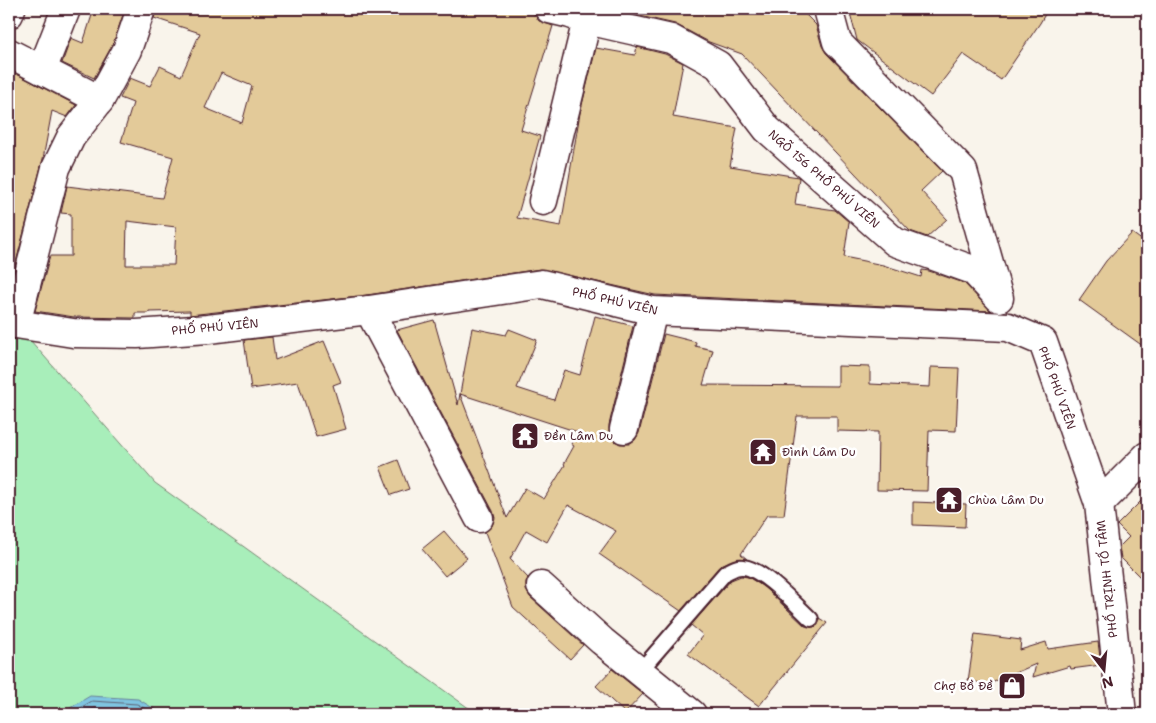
<svg xmlns="http://www.w3.org/2000/svg" width="1156" height="723" viewBox="0 0 1156 723" font-family="'Shantell Sans',sans-serif">
  <rect width="100%" height="100%" fill="#f9f4eb"/>
  <filter id="ink" filterUnits="userSpaceOnUse"><feTurbulence type="fractalNoise" baseFrequency=".02" numOctaves="2"/><feDisplacementMap in="SourceGraphic" scale="10" xChannelSelector="R" yChannelSelector="G"/><feConvolveMatrix kernelMatrix="1 2 1 2 8 2 1 2 1" color-interpolation-filters="sRGB"/></filter>
  <g filter="url(#ink)">
    <path fill="#a8eeba" stroke="#798672" d="M 9,321 L 16,324 L 155,483 L 477,714 L 9,714 Z"/>
    <path fill="#7fc4e0" stroke="#6a8298" d="M 90,696 L 138,699 L 163,714 L 60,714 Z"/>
    <g fill="none" stroke-linecap="round" stroke-linejoin="round">
      <g stroke="#5f6173" stroke-width="1">
        <path d="M 70,714 L 92,701 L 137,704 L 154,714"/>
        <path d="M 82,714 L 94,708 L 135,710 L 142,714"/>
      </g>
    </g>
    <g fill="#e3ca99" stroke="#4a1f2b" fill-rule="evenodd">
      <path d="M 94,9 L 125,9 L 113,44 L 94,78 L 62,63 L 71,38 L 83,43 Z"/>
      <path d="M 156,9 L 534,9 L 534,14 L 539,21 L 553,26 L 521,130 L 540,136 L 517,218 L 561,226 L 580,113 L 596,48 L 635,55 L 637,47 L 665,54 L 683,63 L 673,117 L 737,128 L 730,166 L 798,177 L 799,178 L 795,204 L 835,210 L 849,222 L 844,257 L 883,265 L 921,277 L 922,270 L 929,271 L 964,283 L 991,311 L 655,295 L 540,269 L 367,295 L 207,313 L 190,315 L 190,311 L 149,312 L 149,313 L 135,313 L 135,318 L 74,317 L 35,311 L 50,256 L 71,256 L 71,214 L 61,213 L 67,186 L 162,198 L 173,157 L 121,142 L 133,103 L 120,98 L 130,78 L 150,86 L 160,66 L 181,76 L 200,33 L 154,18 ZM 221,73 L 252,86 L 242,123 L 205,108 ZM 127,221 L 176,227 L 174,265 L 126,265 Z"/>
      <path d="M 609,9 L 800,9 L 816,25 L 822,46 L 826,53 L 942,171 L 921,191 L 947,219 L 927,237 L 910,231 L 742,54 L 709,42 L 675,24 Z"/>
      <path d="M 849,9 L 1048,9 L 1040,23 L 1001,80 L 963,54 L 931,96 L 857,40 Z"/>
      <path d="M 9,70 L 76,105 L 67,117 L 52,111 L 43,159 L 9,289 Z"/>
      <path d="M 1132,233 L 1147,244 L 1147,349 L 1079,300 L 1106,261 Z"/>
      <path d="M 595,316 L 633,326 L 609,425 L 609,434 L 613,440 L 620,444 L 629,444 L 635,440 L 639,433 L 664,334 L 696,342 L 695,346 L 713,350 L 703,385 L 838,386 L 838,366 L 870,367 L 870,384 L 930,387 L 931,367 L 959,368 L 956,431 L 929,430 L 927,491 L 877,490 L 878,432 L 837,431 L 837,416 L 797,416 L 784,515 L 767,515 L 741,554 L 747,559 L 736,559 L 721,565 L 681,611 L 599,554 L 616,531 L 568,505 L 547,542 L 526,530 L 510,559 L 528,578 L 526,583 L 526,590 L 530,597 L 583,645 L 570,659 L 513,607 L 485,532 L 492,526 L 495,518 L 493,511 L 397,330 L 434,320 L 458,405 L 460,394 L 507,518 L 525,488 L 544,499 L 565,465 L 564,464 L 574,446 L 571,444 L 578,432 L 460,394 L 472,328 L 506,335 L 509,329 L 537,340 L 517,388 L 554,400 L 564,370 L 580,375 Z"/>
      <path d="M 272,337 L 275,360 L 324,341 L 341,382 L 333,385 L 346,429 L 316,437 L 298,382 L 251,389 L 244,340 Z"/>
      <path d="M 398,460 L 409,489 L 391,495 L 380,467 Z"/>
      <path d="M 1147,495 L 1147,584 L 1121,558 L 1119,547 L 1129,537 L 1117,525 Z"/>
      <path d="M 913,502 L 966,504 L 965,527 L 913,525 Z"/>
      <path d="M 444,531 L 467,558 L 445,576 L 422,549 Z"/>
      <path d="M 741,576 L 748,577 L 764,587 L 805,626 L 814,627 L 818,625 L 819,618 L 827,623 L 759,706 L 688,654 L 703,635 L 691,625 L 731,580 Z"/>
      <path d="M 975,634 L 1021,640 L 1020,650 L 1046,642 L 1048,649 L 1098,642 L 1101,665 L 1071,669 L 1070,666 L 1033,677 L 1036,664 L 989,684 L 968,681 Z"/>
      <path d="M 612,669 L 643,694 L 625,713 L 596,686 Z"/>
    </g>
    <g fill="none" stroke-linecap="round" stroke-linejoin="round">
      <defs>
        <path id="service" d="M 640,671 L 725,573 C 731,570 736,566 743,567 C 762,568 796,605 811,619"/>
        <g id="minor">
          <path d="M 549,9 L 570,14 L 587,20 L 671,39 L 718,65 L 767,129 L 895,242 L 973,270 L 999,298"/>
          <path d="M 828,9 L 837,42 L 963,171 L 998,295"/>
          <path d="M 9,14 L 11,9"/>
          <path d="M 9,53 L 100,100"/>
          <path d="M 42,70 L 66,9"/>
          <path d="M 543,201 L 587,20"/>
          <path d="M 369,310 L 479,518"/>
          <path d="M 9,321 L 16,324 L 73,333 L 137,334 L 208,329 L 369,310 L 542,284 L 653,311 L 1008,327 L 1043,342 L 1099,504 L 1122,714"/>
          <path d="M 16,324 L 56,168 L 71,137 L 100,100 L 127,50 L 141,9"/>
          <path d="M 624,429 L 653,311"/>
          <path d="M 1099,504 L 1147,456"/>
          <path d="M 541,586 L 602,641 L 692,714"/>
        </g>
      </defs>
      <use href="#service" stroke="#4a1f2b" stroke-width="18"/>
      <use href="#minor" stroke="#4a1f2b" stroke-width="31"/>
      <use href="#service" stroke="#fff" stroke-width="14"/>
      <use href="#minor" stroke="#fff" stroke-width="28"/>
    </g>
  </g>
  <defs>
    <symbol id="temple-square" viewBox="-11 -11 22 22"><rect x="-9" y="-9" width="18" height="18" rx="4" fill="#4a1f2b" stroke="#fff"/><path d="M0-6L5-2H3V0L6.5 2.5H4V6H1.5V3h-3V6H-4V2.5H-6.5L-3 0V-2H-5Z" fill="#fff"/></symbol>
    <symbol id="shop-square" viewBox="-11 -11 22 22"><rect x="-9" y="-9" width="18" height="18" rx="4" fill="#4a1f2b" stroke="#fff"/><path d="M-5-2.5h2.3a2.7 3.5 0 0 1 5.4 0H5L5.5 6h-11ZM-1.5-2.5h3a1.5 2.3 0 0 0-3 0Z" fill="#fff"/></symbol>
  </defs>
  <g fill-rule="evenodd">
    <use href="#temple-square" x="509" y="420" width="32" height="32"/>
    <use href="#temple-square" x="747" y="436" width="32" height="32"/>
    <use href="#temple-square" x="933" y="484" width="32" height="32"/>
    <use href="#shop-square" x="996" y="670" width="32" height="32"/>
  </g>
  <g text-anchor="middle" stroke-width="5" stroke-linejoin="round" paint-order="stroke">
    <g font-size="12" fill="#4a1f2b" stroke="#fff">
      <text transform="translate(824 179) rotate(41)" y="4">NGÕ 156 PHỐ PHÚ VIÊN</text>
      <text transform="translate(615 301) rotate(13)" y="4">PHỐ PHÚ VIÊN</text>
      <text transform="translate(215 327) rotate(-5)" y="4">PHỐ PHÚ VIÊN</text>
      <text transform="translate(1057 388) rotate(70)" y="4">PHỐ PHÚ VIÊN</text>
      <text transform="translate(1107 579) rotate(-96)" y="4">PHỐ TRỊNH TỐ TÂM</text>
    </g>
    <g font-size="12" fill="#4a1f2b" stroke="#fff" text-anchor="start">
      <text x="544" y="440">Đền Lâm Du</text>
      <text x="782" y="456">Đình Lâm Du</text>
      <text x="968" y="504">Chùa Lâm Du</text>
      <text x="993" y="690" text-anchor="end">Chợ Bồ Đề</text>
    </g>
  </g>
  <rect width="1156" height="723" fill="none" stroke="#fff" stroke-width="30"/>
  <rect x="15" y="15" width="1126" height="693" fill="none" stroke="#4a1f2b" stroke-width="2" filter="url(#ink)"/>
  <g transform="translate(1104 670) rotate(164)" stroke="#ffffff" stroke-width="4" paint-order="stroke">
  <path d="M0-4L9 19L0 12L-9 19Z" fill="#4a1f2b"/>
  <text y="-8" font-size="14" font-weight="bold" text-anchor="middle" fill="#4a1f2b">N</text>
  </g>
</svg>
